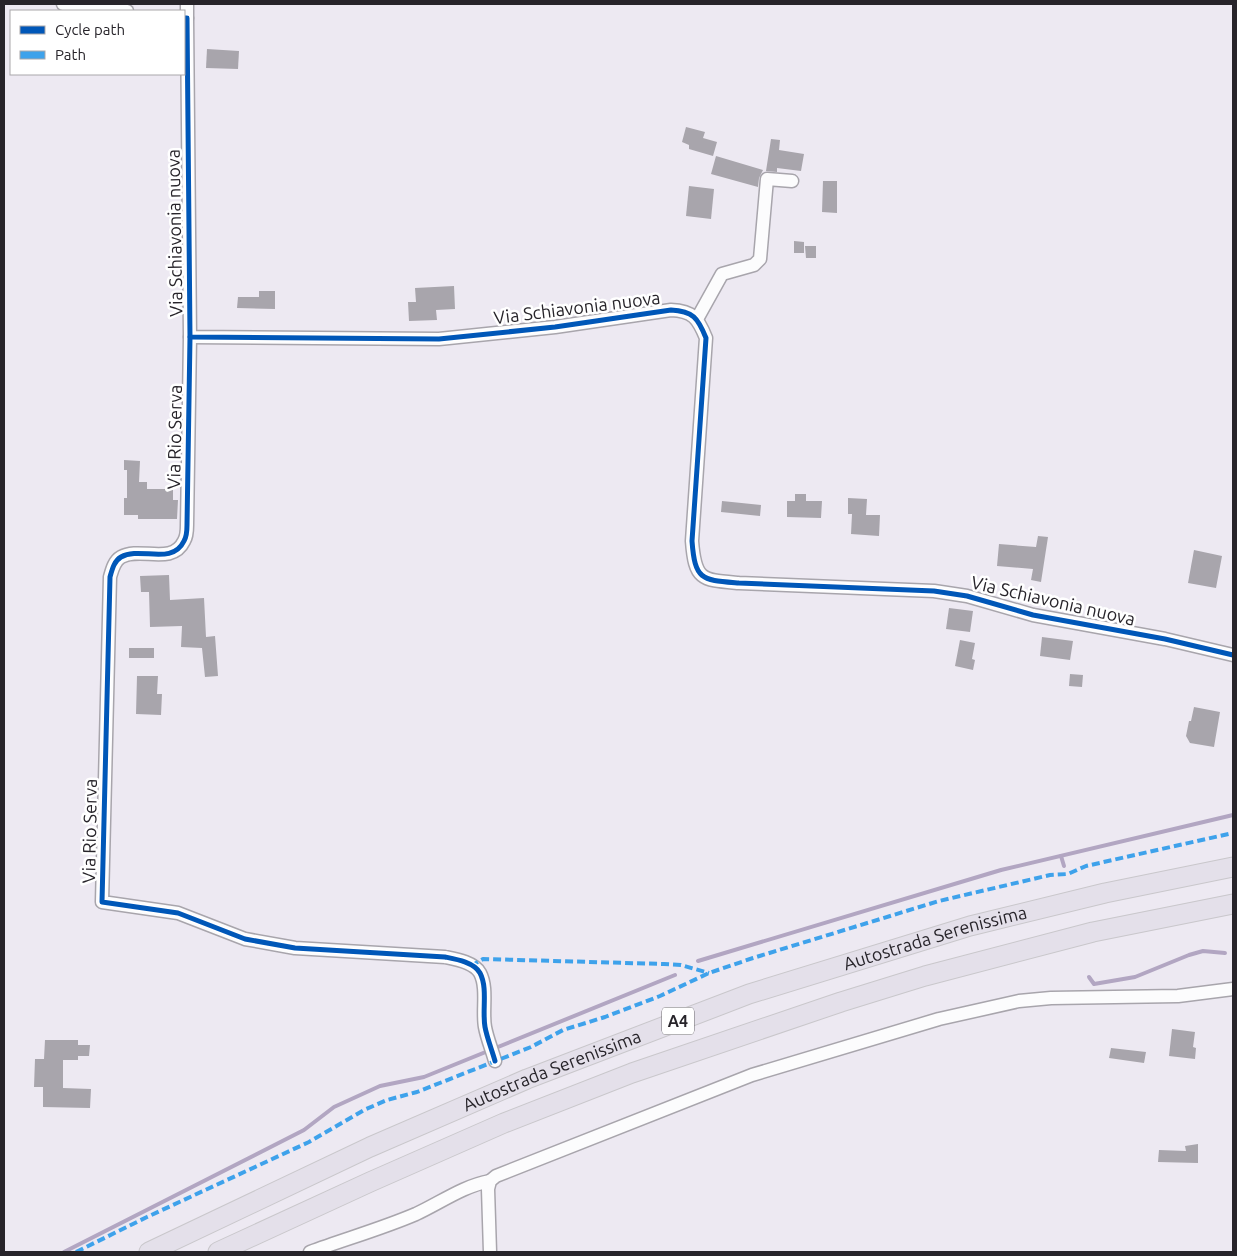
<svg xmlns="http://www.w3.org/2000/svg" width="1237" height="1256" viewBox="0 0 1237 1256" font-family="Ubuntu,sans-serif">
  <rect width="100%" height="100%" fill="#ede9f2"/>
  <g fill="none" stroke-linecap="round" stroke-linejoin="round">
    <g stroke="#b2a6c2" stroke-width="4">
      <path d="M 1061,856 L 1064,866"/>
      <path d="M 698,961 L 1001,870 L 1233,815"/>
      <path d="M 1089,977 L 1094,984 L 1135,977 L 1189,955 L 1203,951 L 1225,953"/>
      <path d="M 64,1252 L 304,1130 L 334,1107 L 380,1086 L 424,1077 L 675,975"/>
    </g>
  </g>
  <g fill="#a8a5ac">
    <path d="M 207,49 L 239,51 L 238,69 L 206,68 Z"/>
    <path d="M 686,127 L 705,132 L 703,138 L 717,142 L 713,156 L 689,149 L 689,145 L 682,142 Z"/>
    <path d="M 771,139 L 780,140 L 779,150 L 804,154 L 801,171 L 777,168 L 777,172 L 766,171 Z"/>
    <path d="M 716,156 L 763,170 L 759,178 L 758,187 L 711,174 Z"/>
    <path d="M 823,181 L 837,181 L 837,213 L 822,212 Z"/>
    <path d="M 689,186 L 714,189 L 711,219 L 686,216 Z"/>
    <path d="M 794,241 L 804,242 L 804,253 L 794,253 Z"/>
    <path d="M 805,246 L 816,246 L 816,258 L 806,258 Z"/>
    <path d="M 454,286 L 455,309 L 436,310 L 437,320 L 409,321 L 408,302 L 416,302 L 415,288 Z"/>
    <path d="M 259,291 L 275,291 L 275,309 L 237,308 L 238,297 L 259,297 Z"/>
    <path d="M 124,460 L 140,461 L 139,482 L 147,482 L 147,489 L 173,489 L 173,500 L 178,500 L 177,519 L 138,519 L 138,515 L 124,515 L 124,498 L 127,498 L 127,470 L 124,470 Z"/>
    <path d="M 795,494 L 806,494 L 806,501 L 822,501 L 821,518 L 787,517 L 787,501 L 795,501 Z"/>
    <path d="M 848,498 L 867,499 L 866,515 L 880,515 L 879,536 L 851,534 L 852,514 L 848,514 Z"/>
    <path d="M 722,501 L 761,505 L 760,516 L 721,512 Z"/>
    <path d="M 1038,536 L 1048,537 L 1041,582 L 1031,580 L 1033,569 L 997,566 L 999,544 L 1036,547 Z"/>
    <path d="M 1194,550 L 1222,556 L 1216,588 L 1188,583 Z"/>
    <path d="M 169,575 L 170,600 L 204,598 L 206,637 L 215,636 L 218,676 L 205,677 L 202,648 L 181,647 L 182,626 L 150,627 L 149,592 L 141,592 L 140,576 Z"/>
    <path d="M 949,608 L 973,611 L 970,632 L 946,629 Z"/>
    <path d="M 1042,637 L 1073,641 L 1070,660 L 1040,656 Z"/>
    <path d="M 960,640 L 975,643 L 972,659 L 975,660 L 973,670 L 955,666 Z"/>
    <rect x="129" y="648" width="25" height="10"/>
    <path d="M 1070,674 L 1083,675 L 1082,687 L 1069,686 Z"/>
    <path d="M 137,676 L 158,676 L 157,694 L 162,694 L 161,715 L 136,714 Z"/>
    <path d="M 1194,707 L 1220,712 L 1214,747 L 1190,743 L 1186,736 L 1189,721 L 1191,721 Z"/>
    <path d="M 1172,1029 L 1195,1032 L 1193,1047 L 1196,1048 L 1195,1059 L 1169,1056 Z"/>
    <path d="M 45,1040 L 78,1040 L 78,1045 L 90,1045 L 89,1056 L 78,1056 L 78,1060 L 63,1060 L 63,1088 L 91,1089 L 90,1108 L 43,1107 L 43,1087 L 34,1087 L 35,1059 L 44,1059 Z"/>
    <path d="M 1111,1048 L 1146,1052 L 1144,1063 L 1109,1058 Z"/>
    <path d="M 1198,1144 L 1198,1163 L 1158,1162 L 1159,1150 L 1186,1151 L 1185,1146 Z"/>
  </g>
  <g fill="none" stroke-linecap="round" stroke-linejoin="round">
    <defs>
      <g id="minor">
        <path d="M 63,4 L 127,11"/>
        <path d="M 184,18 L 187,18 L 190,337 L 439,339 L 555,327 L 671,310 C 693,311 698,318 706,338 L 692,541 C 695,581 702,580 739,583 L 934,591 L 967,596 L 1033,615 L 1165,639 L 1233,655"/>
        <path d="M 187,18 L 187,4"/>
        <path d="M 697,319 L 722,274 L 754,265 L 760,259 L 767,179 L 792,181"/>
        <path d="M 190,337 L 187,525 C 187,530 187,536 184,541 C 172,566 140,546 121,557 C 114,561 112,570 110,577 L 102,902 L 178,913 L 245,939 L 295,948 L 445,957 C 455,959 474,962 480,973 C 488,988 482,1011 485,1027 C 487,1038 492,1050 495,1061"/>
        <path d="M 310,1252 C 345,1239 381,1229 416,1214 C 440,1203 463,1186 490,1181"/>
        <path d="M 490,1252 L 488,1189 L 490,1181 L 496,1176 L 752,1075 L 939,1019 L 1019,1001 L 1051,998 L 1178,996 L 1233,989"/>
      </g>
      <g id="highway">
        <path id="s1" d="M 149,1252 L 370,1147 L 527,1079 L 749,994 L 970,926 L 1105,893 L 1233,867"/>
        <path d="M 218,1252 L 370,1182 L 504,1123 L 632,1073 L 841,1002 L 925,976 L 1093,932 L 1233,904"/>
      </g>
    </defs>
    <use href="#minor" stroke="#a8a5ac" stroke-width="15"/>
    <use href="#highway" stroke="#c9c7cb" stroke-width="21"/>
    <use href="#minor" stroke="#fcfcfd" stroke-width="12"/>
    <use href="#highway" stroke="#e4e0ea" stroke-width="19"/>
    <g stroke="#3ea2eb" stroke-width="4" stroke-dasharray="8 4" stroke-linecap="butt">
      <path d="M 471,966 L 483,959 L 664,964 L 681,965 L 709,973"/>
      <path d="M 76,1252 L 147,1217 L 309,1142 L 364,1110 L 387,1100 L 417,1092 L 531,1047 L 563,1030 L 605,1017 L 660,996 L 709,973 L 753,958 L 939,901 L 1050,875 L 1068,874 L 1086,866 L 1233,833"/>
    </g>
    <defs>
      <g id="cycleway">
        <path d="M 184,18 L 187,18 L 190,337 L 439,339 L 555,327 L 671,310 C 693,311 698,318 706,338 L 692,541 C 695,581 702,580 739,583 L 934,591 L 967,596 L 1033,615 L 1165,639 L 1233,655"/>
        <path d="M 190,337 L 187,525 C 187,530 187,536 184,541 C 172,566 140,546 121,557 C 114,561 112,570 110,577 L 102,902 L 178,913 L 245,939 L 295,948 L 445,957 C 455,959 474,962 480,973 C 488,988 482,1011 485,1027 C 487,1038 492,1050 495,1061"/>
      </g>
    </defs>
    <use href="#cycleway" stroke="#fff" stroke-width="8"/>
    <use href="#cycleway" stroke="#0057b8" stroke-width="5"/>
  </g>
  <g text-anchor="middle" stroke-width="5" stroke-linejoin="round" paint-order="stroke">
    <rect fill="#fff" stroke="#68666a" stroke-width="1" x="662" y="1007.5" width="32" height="27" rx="4"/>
    <g font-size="16" font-weight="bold" fill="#27242a">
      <text x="678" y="1027">A4</text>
    </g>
    <g font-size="18" fill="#27242a" stroke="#fff">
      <text transform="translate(175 233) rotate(-91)" y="6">Via Schiavonia nuova</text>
      <text transform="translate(577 308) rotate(-7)" y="6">Via Schiavonia nuova</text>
      <text transform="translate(175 437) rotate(-89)" y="6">Via Rio Serva</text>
      <text transform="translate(1053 601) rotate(13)" y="6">Via Schiavonia nuova</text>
      <text transform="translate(90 831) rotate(-89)" y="6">Via Rio Serva</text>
      <text dy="6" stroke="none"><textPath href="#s1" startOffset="848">Autostrada Serenissima</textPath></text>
      <text dy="6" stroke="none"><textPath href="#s1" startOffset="442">Autostrada Serenissima</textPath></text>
    </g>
  </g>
  <rect width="1237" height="1256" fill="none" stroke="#27242a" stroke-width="10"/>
  <rect x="10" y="10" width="175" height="65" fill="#ffffff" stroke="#a9a7aa"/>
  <rect x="20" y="26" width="25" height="8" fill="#0057b8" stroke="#a9a7aa"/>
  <text x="55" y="35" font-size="15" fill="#27242a">Cycle path</text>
  <rect x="20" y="51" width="25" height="8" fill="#3ea2eb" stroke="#a9a7aa"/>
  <text x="55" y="60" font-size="15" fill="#27242a">Path</text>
</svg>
